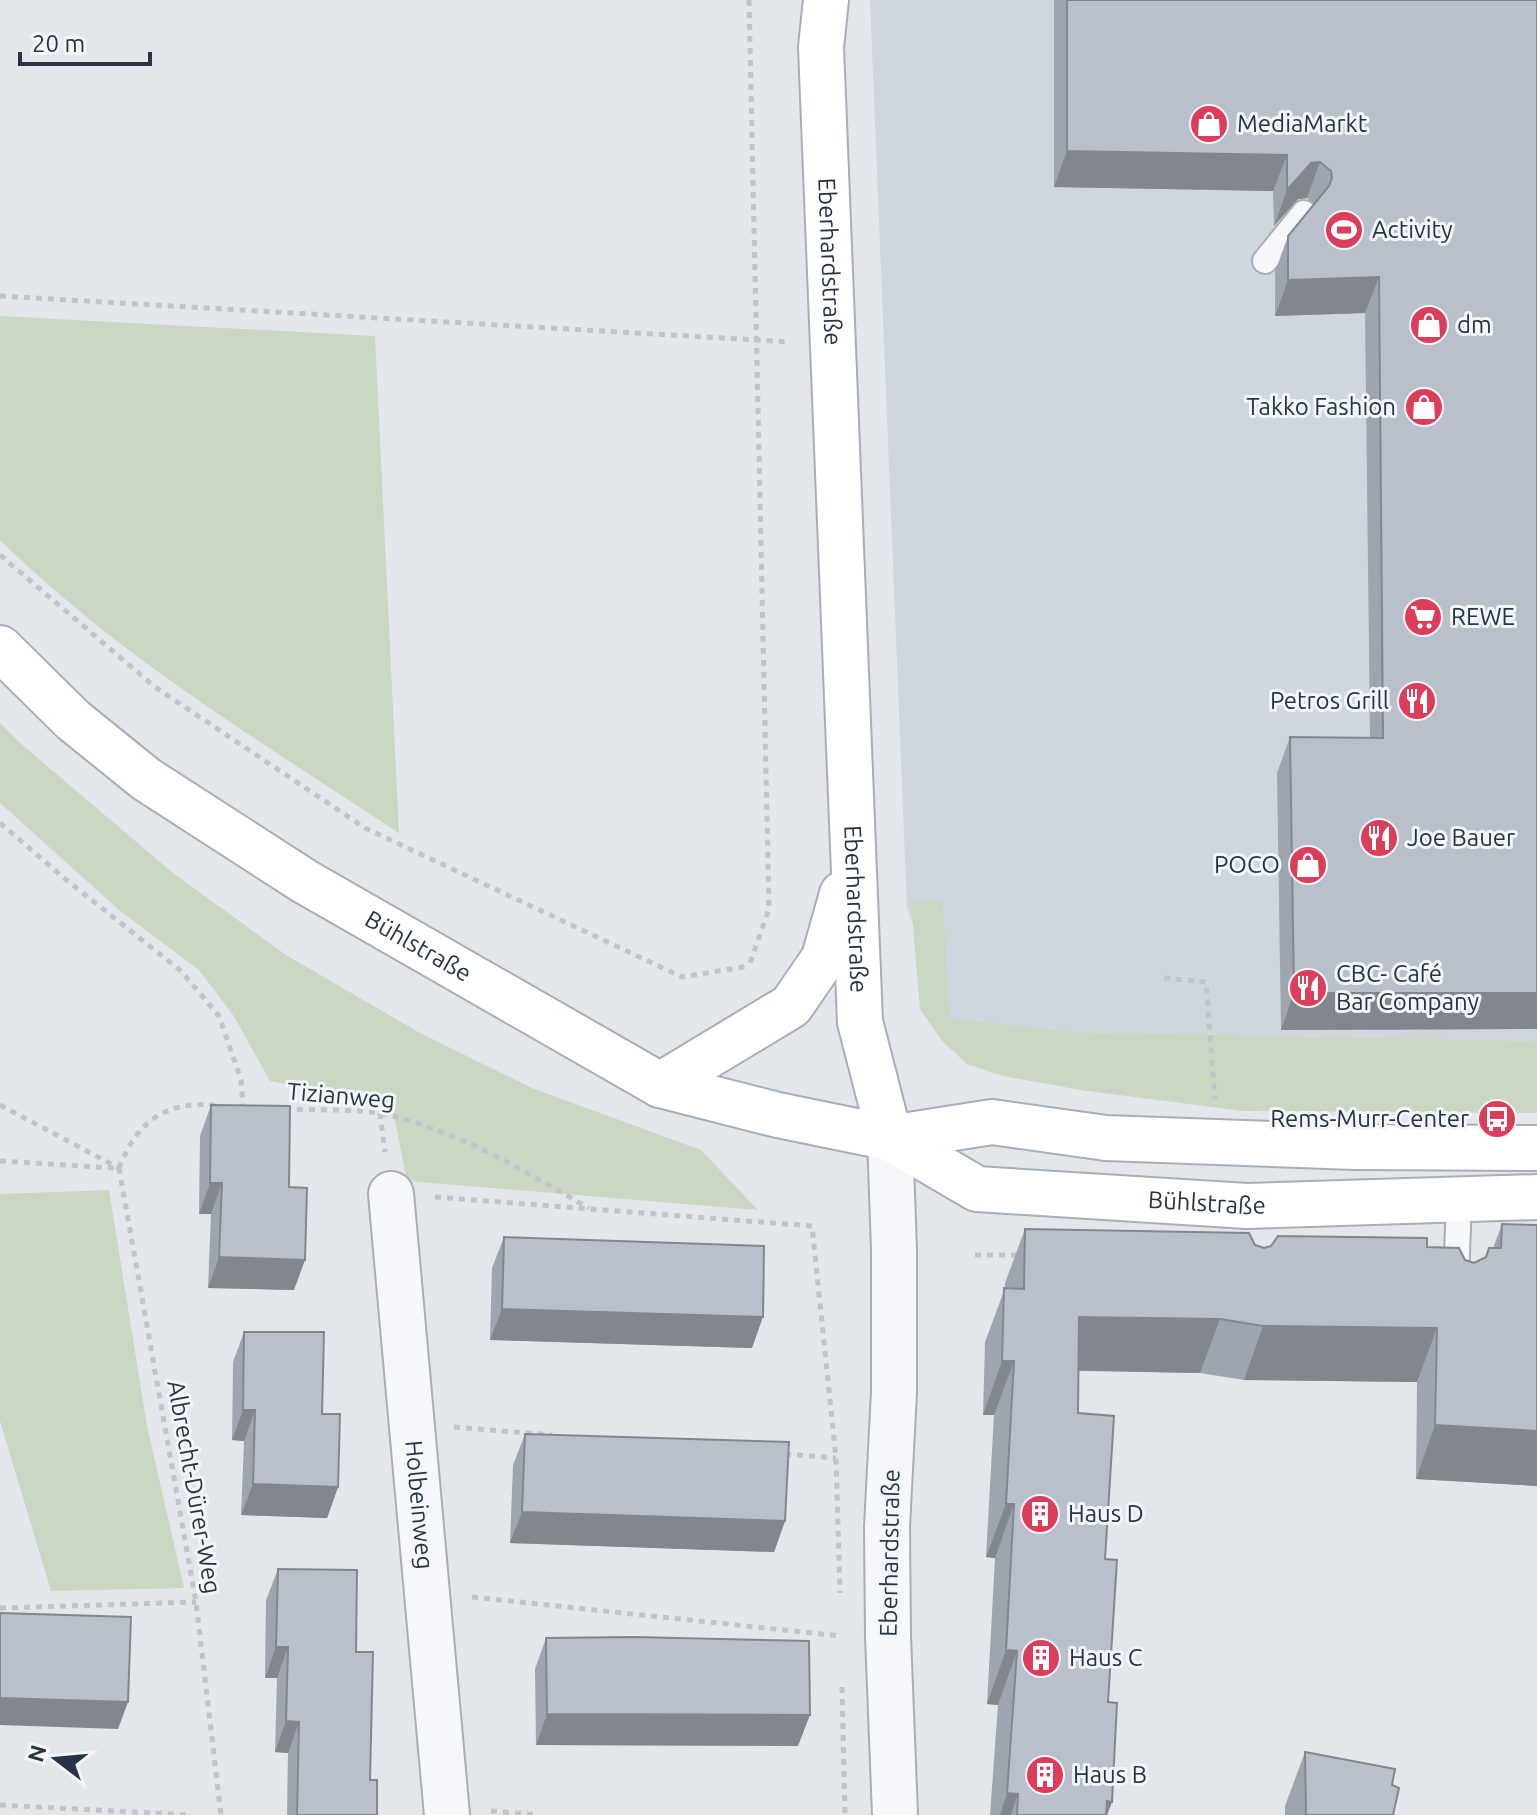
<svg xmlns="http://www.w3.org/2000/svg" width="1537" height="1815" viewBox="0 0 1537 1815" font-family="Ubuntu,sans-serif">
  <rect width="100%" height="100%" fill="#e3e7ec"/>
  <path fill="#d0d6de" d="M 870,0 L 1537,0 L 1537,1041 L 1073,1032 L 949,1018 L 907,908 Z"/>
  <g fill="#c9d7c3">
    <path d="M 0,316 L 375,336 L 399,833 C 261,742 118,656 0,540 Z"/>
    <path d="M 0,723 L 20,743 L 173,873 L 286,955 L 420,1033 L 532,1088 L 701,1150 L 758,1210 L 407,1181 L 392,1106 L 270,1081 L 233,1015 L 199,970 L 119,910 L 0,803 Z"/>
    <path d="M 943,900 L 949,1018 L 1073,1032 L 1537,1041 L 1537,1113 L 1243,1111 L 1080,1090 L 1003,1076 L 967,1064 L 942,1041 L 920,1009 L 911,902 Z"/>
    <path d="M 109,1190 L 147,1426 L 184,1588 L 51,1591 L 0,1421 L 0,1194 Z"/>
  </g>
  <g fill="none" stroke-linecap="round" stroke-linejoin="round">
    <defs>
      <g id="lane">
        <path d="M 1265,261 L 1304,213"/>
        <path d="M 1456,1279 L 1459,1202"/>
      </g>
      <g id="street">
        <path d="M 890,1138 L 894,1249 L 894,1392 L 887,1527 L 888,1636 L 895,1815"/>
        <path id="s1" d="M 391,1194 L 447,1815"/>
      </g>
      <g id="secondary">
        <path id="s2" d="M 826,0 L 821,47 L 860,1022 L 890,1138"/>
        <path id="s3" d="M 0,648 L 73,720 L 146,779 L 304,881 L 660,1085 L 778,1115 L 890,1138 L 977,1189 L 1247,1206 L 1537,1197"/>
        <path d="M 660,1085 L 791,1006 L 824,958 L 842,894"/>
        <path d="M 890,1138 L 992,1122 L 1106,1138 L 1355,1147 L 1537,1148"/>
      </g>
    </defs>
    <use href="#lane" stroke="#a7aeb7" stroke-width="28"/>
    <use href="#street" stroke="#a7aeb7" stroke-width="48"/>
    <use href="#secondary" stroke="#a7aeb7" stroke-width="48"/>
    <g stroke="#c0c4cb" stroke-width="5" stroke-dasharray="6 6" stroke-linecap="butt">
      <path d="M 749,0 L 769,909 L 749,966"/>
      <path d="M 0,296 L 791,342"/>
      <path d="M 0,555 L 155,687 L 365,828 L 682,977 L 749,966"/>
      <path d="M 0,823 L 64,878 L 181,971 L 219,1016 L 241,1080 L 243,1107"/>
      <path d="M 1164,978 L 1206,982 L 1215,1099"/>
      <path d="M 0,1105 L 119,1168"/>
      <path d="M 285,1109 C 317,1111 352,1108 383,1114 C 458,1130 523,1171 589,1208"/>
      <path d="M 380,1113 L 385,1152"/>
      <path d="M 0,1161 L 114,1168"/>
      <path d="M 119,1168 L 196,1602 L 221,1815"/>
      <path d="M 119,1168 C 137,1122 164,1101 215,1105"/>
      <path d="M 435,1197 L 812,1226 L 836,1458 L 840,1593"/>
      <path d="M 975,1255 L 1020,1255"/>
      <path d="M 454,1427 L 552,1435"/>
      <path d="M 785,1454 L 836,1458"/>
      <path d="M 472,1597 L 841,1636"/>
      <path d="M 0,1608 L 196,1602"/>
      <path d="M 842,1687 L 845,1815"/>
      <path d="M 0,1805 L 190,1815"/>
      <path d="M 491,1811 L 538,1815"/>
    </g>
    <use href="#lane" stroke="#f6f7fa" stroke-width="24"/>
    <use href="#street" stroke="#f6f7fa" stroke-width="44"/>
    <use href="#secondary" stroke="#fff" stroke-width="44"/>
  </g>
  <g fill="#9fa5af">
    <path d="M 1054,0 L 1537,0 L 1537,1029 L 1281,1030 L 1277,773 L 1290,737 L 1370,738 L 1365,313 L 1275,316 L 1275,272 L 1288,236 L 1314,204 L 1307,198 L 1298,199 L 1274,226 L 1273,191 L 1054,187 Z"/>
    <path d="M 211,1105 L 289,1187 L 294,1290 L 208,1288 L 211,1214 L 199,1214 L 200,1136 Z"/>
    <path d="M 1502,1224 L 1537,1225 L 1537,1486 L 1416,1479 L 1417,1382 L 1244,1380 L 1200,1373 L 1078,1371 L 1078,1413 L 1105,1559 L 1108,1702 L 1112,1802 L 1107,1815 L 990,1815 L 998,1705 L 987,1704 L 995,1558 L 986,1557 L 994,1415 L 983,1415 L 985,1342 L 1005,1288 L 1005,1283 L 1025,1229 L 1255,1245 L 1264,1248 L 1427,1247 L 1474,1263 L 1485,1257 L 1493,1248 Z"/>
    <path d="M 504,1237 L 752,1348 L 490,1340 L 492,1268 Z"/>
    <path d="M 244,1332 L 322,1414 L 338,1487 L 327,1518 L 241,1515 L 244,1441 L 232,1440 L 233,1362 Z"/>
    <path d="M 525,1434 L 785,1521 L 774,1552 L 510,1543 L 513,1465 Z"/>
    <path d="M 278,1569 L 356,1652 L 370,1780 L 377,1815 L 287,1815 L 288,1753 L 275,1752 L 277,1678 L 265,1678 L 266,1600 Z"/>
    <path d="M 546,1638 L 798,1746 L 536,1745 L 535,1669 Z"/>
    <path d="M 1305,1752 L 1392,1785 L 1393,1815 L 1285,1815 L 1285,1806 Z"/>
  </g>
  <g fill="#82868e">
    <path d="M 1067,151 L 1287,155 L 1273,191 L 1054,187 Z"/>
    <path d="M 1320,162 L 1307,198 L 1298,199 L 1274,226 L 1287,190 L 1311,163 Z"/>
    <path d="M 1379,277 L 1365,313 L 1275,316 L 1288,280 Z"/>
    <path d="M 1294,993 L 1537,993 L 1537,1029 L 1281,1030 Z"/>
    <path d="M 210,1183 L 222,1183 L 211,1214 L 199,1214 Z"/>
    <path d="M 219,1257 L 305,1260 L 294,1290 L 208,1288 Z"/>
    <path d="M 502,1309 L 763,1317 L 752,1348 L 490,1340 Z"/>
    <path d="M 1079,1317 L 1220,1319 L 1200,1373 L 1060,1370 Z"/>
    <path d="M 1263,1326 L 1437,1328 L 1417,1382 L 1244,1380 Z"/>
    <path d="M 1002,1361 L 1014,1361 L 994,1415 L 983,1415 Z"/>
    <path d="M 243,1410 L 255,1410 L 244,1441 L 232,1440 Z"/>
    <path d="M 1435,1425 L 1537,1431 L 1537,1486 L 1416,1479 Z"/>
    <path d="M 253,1484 L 338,1487 L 327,1518 L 241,1515 Z"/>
    <path d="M 1006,1504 L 1014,1504 L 995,1558 L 986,1557 Z"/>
    <path d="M 522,1512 L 785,1521 L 774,1552 L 510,1543 Z"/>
    <path d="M 276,1647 L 288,1647 L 277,1678 L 265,1678 Z"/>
    <path d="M 1006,1650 L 1017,1651 L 998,1705 L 987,1704 Z"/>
    <path d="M 0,1698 L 128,1702 L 118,1729 L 0,1725 Z"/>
    <path d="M 547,1714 L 810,1715 L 798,1746 L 536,1745 Z"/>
    <path d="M 286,1721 L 299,1722 L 288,1753 L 275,1752 Z"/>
    <path d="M 1007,1793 L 1018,1794 L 1011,1815 L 1000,1815 Z"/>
    <path d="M 1107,1801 L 1112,1802 L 1107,1815 L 1102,1815 Z"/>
  </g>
  <g fill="#b9c0cb" stroke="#82868e" stroke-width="2">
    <path d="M 1067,0 L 1537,0 L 1537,993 L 1294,993 L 1290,737 L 1383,738 L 1379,277 L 1288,280 L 1288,236 L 1329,186 L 1332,178 L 1331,171 L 1320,162 L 1311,163 L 1287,190 L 1287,155 L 1067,151 Z"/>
    <path d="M 211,1105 L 290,1106 L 289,1187 L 307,1188 L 305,1260 L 219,1257 L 222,1183 L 210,1183 Z"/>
    <path d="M 1502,1224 L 1537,1225 L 1537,1431 L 1435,1425 L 1437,1328 L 1263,1326 L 1220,1319 L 1079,1317 L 1078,1413 L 1114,1416 L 1105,1559 L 1117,1560 L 1108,1702 L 1117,1703 L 1112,1802 L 1107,1801 L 1106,1815 L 1017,1815 L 1018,1794 L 1007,1793 L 1017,1651 L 1006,1650 L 1014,1504 L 1006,1504 L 1014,1361 L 1002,1361 L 1004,1288 L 1024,1289 L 1025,1229 L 1249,1233 L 1255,1245 L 1264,1248 L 1271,1246 L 1278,1236 L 1427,1238 L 1427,1247 L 1459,1248 L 1465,1260 L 1474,1263 L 1486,1257 L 1489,1248 L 1501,1248 Z"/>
    <path d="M 504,1237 L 764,1246 L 763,1317 L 502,1309 Z"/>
    <path d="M 244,1332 L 324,1332 L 322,1414 L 340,1414 L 338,1487 L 253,1484 L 255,1410 L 243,1410 Z"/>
    <path d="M 525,1434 L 789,1442 L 785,1521 L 522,1512 Z"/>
    <path d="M 278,1569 L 357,1570 L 356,1652 L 373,1652 L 370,1780 L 377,1780 L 377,1815 L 297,1815 L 299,1722 L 286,1721 L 288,1647 L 276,1647 Z"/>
    <path d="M 0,1613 L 131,1617 L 128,1702 L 0,1698 Z"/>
    <path d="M 634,1637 L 809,1641 L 810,1715 L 547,1714 L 546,1638 Z"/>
    <path d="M 1305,1752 L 1395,1769 L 1392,1785 L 1399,1788 L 1393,1815 L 1306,1815 Z"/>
  </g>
  <defs>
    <symbol id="shop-disc" viewBox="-11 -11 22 22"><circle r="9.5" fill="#dc3d5a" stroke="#f3f6f9"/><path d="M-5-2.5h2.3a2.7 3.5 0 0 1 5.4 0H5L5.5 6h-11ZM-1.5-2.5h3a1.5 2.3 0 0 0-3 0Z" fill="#fff"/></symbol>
    <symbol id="stadium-disc" viewBox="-11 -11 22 22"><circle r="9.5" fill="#dc3d5a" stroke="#f3f6f9"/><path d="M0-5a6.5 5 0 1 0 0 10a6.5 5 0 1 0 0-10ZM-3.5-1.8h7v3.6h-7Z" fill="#fff"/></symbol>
    <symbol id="supermarket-disc" viewBox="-11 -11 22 22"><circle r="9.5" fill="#dc3d5a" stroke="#f3f6f9"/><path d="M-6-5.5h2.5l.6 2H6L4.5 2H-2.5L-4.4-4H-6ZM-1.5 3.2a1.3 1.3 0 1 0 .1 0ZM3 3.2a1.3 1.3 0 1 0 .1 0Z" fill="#fff"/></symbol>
    <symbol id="restaurant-disc" viewBox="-11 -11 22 22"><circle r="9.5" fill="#dc3d5a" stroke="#f3f6f9"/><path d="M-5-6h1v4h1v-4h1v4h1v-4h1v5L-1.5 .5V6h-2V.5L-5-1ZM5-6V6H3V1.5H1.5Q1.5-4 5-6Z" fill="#fff"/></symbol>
    <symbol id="bus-disc" viewBox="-11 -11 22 22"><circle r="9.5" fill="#dc3d5a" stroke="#f3f6f9"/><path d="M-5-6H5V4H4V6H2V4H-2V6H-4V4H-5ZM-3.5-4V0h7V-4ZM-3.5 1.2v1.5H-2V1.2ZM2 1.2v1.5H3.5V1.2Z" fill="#fff"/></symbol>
    <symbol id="building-disc" viewBox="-11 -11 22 22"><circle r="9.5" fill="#dc3d5a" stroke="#f3f6f9"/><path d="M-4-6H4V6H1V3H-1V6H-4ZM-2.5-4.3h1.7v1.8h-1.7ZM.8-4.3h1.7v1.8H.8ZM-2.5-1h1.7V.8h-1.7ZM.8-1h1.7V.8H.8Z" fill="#fff"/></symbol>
  </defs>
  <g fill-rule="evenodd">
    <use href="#shop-disc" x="1187" y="102" width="44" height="44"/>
    <use href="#stadium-disc" x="1322" y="208" width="44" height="44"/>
    <use href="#shop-disc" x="1407" y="303" width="44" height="44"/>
    <use href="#shop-disc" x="1402" y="385" width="44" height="44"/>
    <use href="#supermarket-disc" x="1401" y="595" width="44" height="44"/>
    <use href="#restaurant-disc" x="1395" y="679" width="44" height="44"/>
    <use href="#restaurant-disc" x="1357" y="816" width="44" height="44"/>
    <use href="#shop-disc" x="1286" y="843" width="44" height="44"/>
    <use href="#restaurant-disc" x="1286" y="966" width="44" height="44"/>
    <use href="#bus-disc" x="1475" y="1097" width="44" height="44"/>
    <use href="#building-disc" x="1018" y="1492" width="44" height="44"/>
    <use href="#building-disc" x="1019" y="1636" width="44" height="44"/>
    <use href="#building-disc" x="1023" y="1753" width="44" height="44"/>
  </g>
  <g text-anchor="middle" stroke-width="6" stroke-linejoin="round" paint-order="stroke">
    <g font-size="24" fill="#283446" stroke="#f3f6f9" text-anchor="start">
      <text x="1237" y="132">MediaMarkt</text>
      <text x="1372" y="238">Activity</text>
      <text x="1457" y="333">dm</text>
      <text x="1396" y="415" text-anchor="end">Takko Fashion</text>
      <text x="1451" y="625">REWE</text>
      <text x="1389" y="709" text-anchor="end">Petros Grill</text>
      <text x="1407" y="846">Joe Bauer</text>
      <text x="1280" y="873" text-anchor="end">POCO</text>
      <text x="1336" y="982">CBC- Café<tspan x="1336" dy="28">Bar Company</tspan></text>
      <text x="1469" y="1127" text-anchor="end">Rems-Murr-Center</text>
      <text x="1068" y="1522">Haus D</text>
      <text x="1069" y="1666">Haus C</text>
      <text x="1073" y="1783">Haus B</text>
    </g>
    <g font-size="24" fill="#283446" stroke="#f3f6f9">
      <text dy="8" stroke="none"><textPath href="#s2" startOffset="262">Eberhardstraße</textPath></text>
      <text dy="8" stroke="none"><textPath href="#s2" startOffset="910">Eberhardstraße</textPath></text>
      <text dy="8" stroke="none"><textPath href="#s3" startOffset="516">Bühlstraße</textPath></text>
      <text transform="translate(341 1096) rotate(5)" y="8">Tizianweg</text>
      <text dy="8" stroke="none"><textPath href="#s3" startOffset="1362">Bühlstraße</textPath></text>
      <text transform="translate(194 1487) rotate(80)" y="8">Albrecht-Dürer-Weg</text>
      <text dy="8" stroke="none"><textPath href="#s1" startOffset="312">Holbeinweg</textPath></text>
      <text transform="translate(890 1553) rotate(-89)" y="8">Eberhardstraße</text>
    </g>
  </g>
  <g transform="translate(56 1759) rotate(286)" stroke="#f3f6f9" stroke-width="6" paint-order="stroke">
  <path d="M0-6L14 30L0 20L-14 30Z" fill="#283446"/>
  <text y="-12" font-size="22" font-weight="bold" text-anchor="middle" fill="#283446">N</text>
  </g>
  <path d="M20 52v12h130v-12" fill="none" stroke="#283446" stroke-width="4"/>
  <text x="32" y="52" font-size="24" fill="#283446" stroke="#f3f6f9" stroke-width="6" paint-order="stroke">20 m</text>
</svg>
